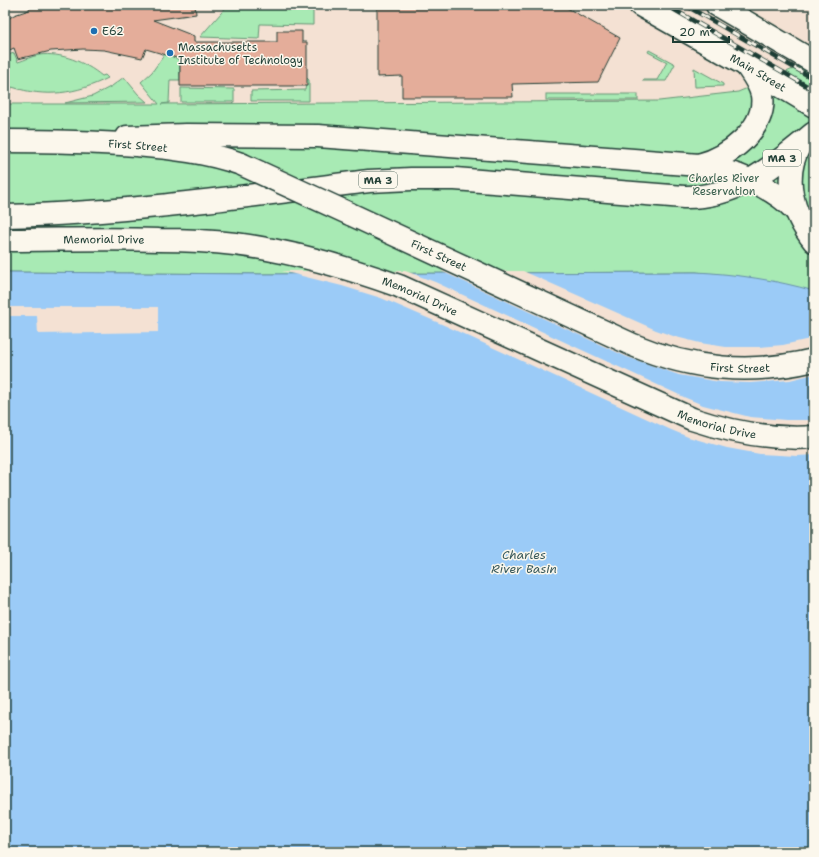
<svg xmlns="http://www.w3.org/2000/svg" width="819" height="857" viewBox="0 0 819 857" font-family="'Shantell Sans',sans-serif">
  <rect width="100%" height="100%" fill="#f4e1d3"/>
  <filter id="ink" filterUnits="userSpaceOnUse"><feTurbulence type="fractalNoise" baseFrequency=".025" numOctaves="2"/><feDisplacementMap in="SourceGraphic" scale="8" xChannelSelector="R" yChannelSelector="G"/><feConvolveMatrix kernelMatrix="1 2 1 2 8 2 1 2 1" color-interpolation-filters="sRGB"/></filter>
  <g filter="url(#ink)">
    <g fill="#a8eab4" stroke="#649474">
      <path d="M 228,5 L 313,5 L 313,25 L 260,24 L 259,39 L 200,37 Z"/>
      <path d="M 179,47 L 180,80 L 170,80 L 169,103 L 161,104 L 659,101 L 738,92 L 798,67 L 814,63 L 814,291 L 749,278 L 696,272 L 264,274 L 5,272 L 5,104 L 159,104 L 141,82 L 152,72 L 167,51 Z"/>
      <path d="M 649,50 L 675,64 L 666,81 L 643,81 L 643,80 L 657,80 L 667,62 L 648,52 Z"/>
      <path d="M 14,53 L 18,62 C 25,60 32,56 39,55 C 61,52 85,62 102,76 L 105,75 L 108,78 C 76,94 46,98 12,87 L 8,102 L 5,102 L 5,56 Z"/>
      <path d="M 694,68 L 723,84 L 723,86 L 695,87 Z"/>
      <path d="M 124,77 L 138,94 L 147,102 L 65,103 L 93,96 L 112,86 Z"/>
      <path d="M 307,78 L 309,80 L 309,101 L 251,101 L 251,91 L 305,90 Z"/>
      <path d="M 181,88 L 234,89 L 234,102 L 181,102 Z"/>
      <rect x="546" y="94" width="92" height="6"/>
    </g>
    <path fill="#9bcbf7" stroke="#6992a9" d="M 5,272 L 264,274 L 696,272 C 736,274 776,280 814,291 L 814,852 L 5,852 Z"/>
    <g fill="#f4e1d3">
      <path d="M 282,271 L 405,271 L 411,273 L 435,282 L 686,398 L 703,405 L 750,417 L 786,420 L 814,420 L 814,455 L 797,456 L 760,454 L 727,448 L 688,437 L 669,429 L 446,326 L 381,298 L 342,286 Z"/>
      <path d="M 441,271 L 523,271 L 656,330 L 676,337 L 700,343 L 726,347 L 759,347 L 783,345 L 814,338 L 814,374 L 790,380 L 750,383 L 720,382 L 679,375 L 627,357 Z"/>
      <path d="M 5,282 L 8,282 L 9,307 L 158,307 L 158,332 L 38,334 L 37,316 L 5,316 Z"/>
    </g>
    <g fill="#e4ad9a" stroke="#1f3d34">
      <path d="M 30,5 L 195,5 L 196,14 L 153,20 L 194,36 L 194,42 L 277,42 L 277,31 L 302,31 L 302,42 L 307,42 L 307,86 L 180,86 L 180,59 L 146,49 L 142,58 L 104,50 L 83,49 L 51,51 L 18,59 L 14,48 L 5,52 L 5,21 L 14,15 L 29,10 Z"/>
      <path d="M 377,5 L 562,5 L 620,38 L 598,82 L 512,84 L 513,97 L 402,97 L 402,76 L 377,77 Z"/>
    </g>
    <g fill="none" stroke-linecap="round" stroke-linejoin="round">
      <defs>
        <g id="primary">
          <path id="s1" d="M 640,5 L 746,65 L 814,106"/>
          <path d="M 717,5 L 814,62"/>
          <path d="M 127,137 L 186,135 L 318,136 L 699,165 C 727,158 767,129 762,95 C 760,84 752,74 746,65"/>
          <path id="s2" d="M 5,240 C 56,240 108,238 159,240 C 185,240 210,241 235,244 C 291,251 346,267 399,286 L 692,419 C 731,432 773,440 814,437"/>
        </g>
        <g id="trunk">
          <path id="s3" d="M 5,141 C 49,141 93,142 136,145 C 172,148 208,152 241,164"/>
          <path d="M 800,145 C 782,176 792,214 814,241"/>
          <path d="M 699,165 C 731,170 772,186 795,210"/>
          <path id="s4" d="M 350,214 L 633,345 C 693,370 751,375 814,360"/>
          <path d="M 5,216 C 127,213 248,196 369,181 L 411,179 L 455,179 L 684,197 C 739,198 773,166 814,133"/>
        </g>
      </defs>
      <use href="#primary" stroke="#1f3d34" stroke-width="25"/>
      <use href="#trunk" stroke="#1f3d34" stroke-width="25"/>
      <use href="#primary" stroke="#fbf7ec" stroke-width="22"/>
      <use href="#trunk" stroke="#fbf7ec" stroke-width="22"/>
      <defs>
        <g id="rail">
          <path d="M 666,5 L 814,90"/>
          <path d="M 685,5 L 814,79"/>
        </g>
      </defs>
      <use href="#rail" stroke="#1f3d34" stroke-width="4.5"/>
      <use href="#rail" stroke="#fbf7ec" stroke-width="3" stroke-dasharray="9" stroke-linecap="butt"/>
      <defs>
        <path id="trunk-bridge" d="M 241,164 L 350,214"/>
      </defs>
      <use href="#trunk-bridge" stroke="#1f3d34" stroke-width="25" stroke-linecap="butt"/>
      <use href="#trunk-bridge" stroke="#fbf7ec" stroke-width="22"/>
    </g>
  </g>
  <g fill="#1f6fb2" stroke="#fbf7ec" stroke-width="1.5">
    <circle cx="94" cy="31" r="4"/>
    <circle cx="170" cy="53" r="4"/>
  </g>
  <g text-anchor="middle" stroke-width="3" stroke-linejoin="round" paint-order="stroke">
    <g fill="#fbf7ec" stroke="#61756b" stroke-width="1">
      <rect x="763" y="150" width="38" height="16" rx="3"/>
      <rect x="359" y="172" width="38" height="16" rx="3"/>
    </g>
    <g font-size="10" font-weight="bold" fill="#1f3d34">
      <text x="782" y="162">MA 3</text>
      <text x="378" y="184">MA 3</text>
    </g>
    <g font-size="11" fill="#1f3d34" stroke="#fbf7ec" text-anchor="start">
      <text x="102" y="35">E62</text>
      <text x="178" y="51">Massachusetts<tspan x="178" dy="13">Institute of Technology</tspan></text>
    </g>
    <g font-size="11" fill="#1f3d34" stroke="#fbf7ec">
      <text dy="4" stroke="none"><textPath href="#s1" startOffset="136">Main Street</textPath></text>
      <text dy="4" stroke="none"><textPath href="#s3" startOffset="133">First Street</textPath></text>
      <text dy="4" stroke="none"><textPath href="#s2" startOffset="99">Memorial Drive</textPath></text>
      <text dy="4" stroke="none"><textPath href="#s4" startOffset="98">First Street</textPath></text>
      <text dy="4" stroke="none"><textPath href="#s2" startOffset="423">Memorial Drive</textPath></text>
      <text dy="4" stroke="none"><textPath href="#s4" startOffset="422">First Street</textPath></text>
      <text dy="4" stroke="none"><textPath href="#s2" startOffset="747">Memorial Drive</textPath></text>
    </g>
    <g font-size="11" fill="#3a604e" stroke="#fbf7ec">
      <text x="724" y="182">Charles River<tspan x="724" dy="13">Reservation</tspan></text>
    </g>
    <g font-size="12" font-style="italic" fill="#38595b" stroke="#fbf7ec">
      <text x="524" y="559">Charles<tspan x="524" dy="14">River Basin</tspan></text>
    </g>
  </g>
  <rect width="819" height="857" fill="none" stroke="#fbf7ec" stroke-width="20"/>
  <rect x="10" y="10" width="799" height="837" fill="none" stroke="#1f3d34" stroke-width="1.5" filter="url(#ink)"/>
  <path d="M673 36v6h56v-6" fill="none" stroke="#1f3d34" stroke-width="2"/>
  <text x="679" y="36" font-size="12" fill="#1f3d34" stroke="#fbf7ec" stroke-width="3" paint-order="stroke">20 m</text>
</svg>
